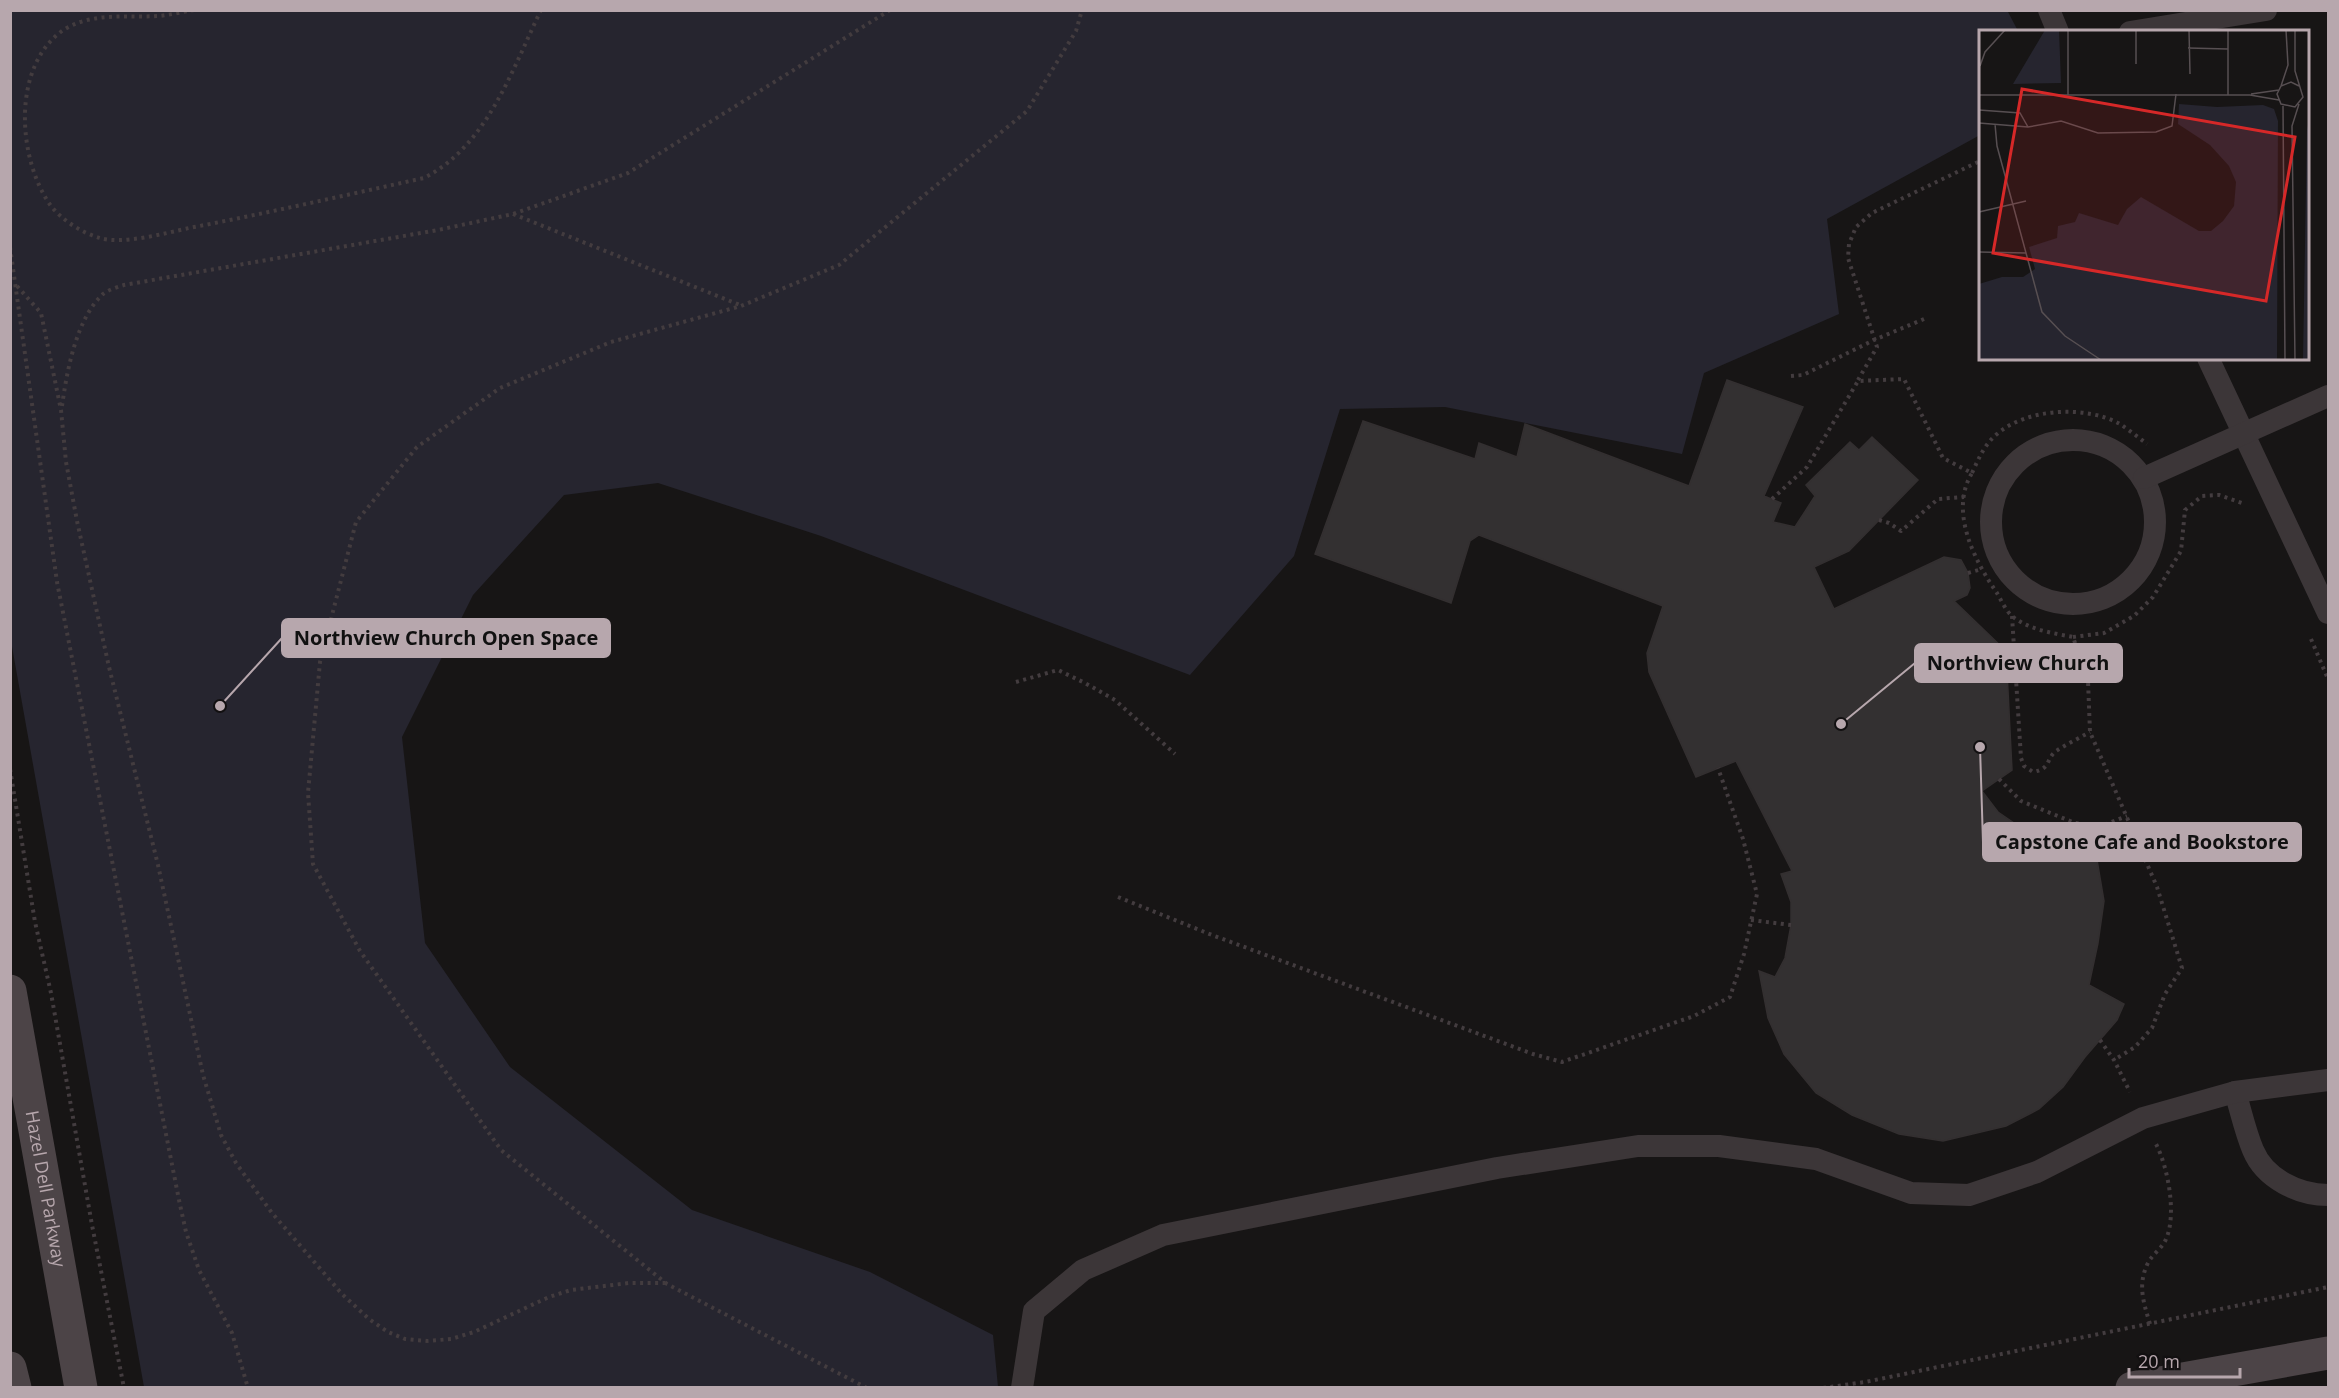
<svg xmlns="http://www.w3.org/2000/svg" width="2339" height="1398" viewBox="0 0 2339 1398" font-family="'Open Sans',sans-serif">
  <rect width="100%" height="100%" fill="#171515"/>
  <path fill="#26252f" d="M 2007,10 L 2018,31 L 1980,32 L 1980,135 L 1827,219 L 1839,314 L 1704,373 L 1682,454 L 1445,407 L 1340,409 L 1294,556 L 1190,675 L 821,536 L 658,483 L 564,495 L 473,595 L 402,737 L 425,943 L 510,1067 L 692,1210 L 870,1272 L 993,1335 L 998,1387 L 144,1387 L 11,641 L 11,11 Z"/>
  <path fill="#333031" stroke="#332f30" stroke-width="1.5" d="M 1727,380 L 1803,407 L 1764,496 L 1781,503 L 1773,522 L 1795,527 L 1815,496 L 1806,485 L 1850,442 L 1859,450 L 1872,437 L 1918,480 L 1849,551 L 1814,567 L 1834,609 L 1944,557 L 1961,560 L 1968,573 L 1970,588 L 1967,595 L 1954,601 L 2006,651 L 2012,770 L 1982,791 L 1998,812 L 2033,836 L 2044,848 L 2069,855 L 2096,854 L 2104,901 L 2098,943 L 2089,985 L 2124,1004 L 2117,1020 L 2085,1057 L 2063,1087 L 2039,1109 L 2006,1126 L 1943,1141 L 1899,1134 L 1852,1115 L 1816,1093 L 1784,1054 L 1768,1018 L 1759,971 L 1775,977 L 1785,958 L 1791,925 L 1791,902 L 1781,874 L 1792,871 L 1736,761 L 1696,777 L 1649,672 L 1647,653 L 1663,606 L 1479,535 L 1470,541 L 1451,603 L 1315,554 L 1363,421 L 1475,459 L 1479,443 L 1517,457 L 1525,424 L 1689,486 Z"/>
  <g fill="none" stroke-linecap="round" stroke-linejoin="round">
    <g stroke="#433c3f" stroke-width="4" stroke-dasharray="3 4.5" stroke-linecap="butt">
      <path d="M 194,10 C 182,12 170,15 158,16 C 127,18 93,12 65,29 C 11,64 17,159 51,206 C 62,220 82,233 100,238 C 122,245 166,233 189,228 C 268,213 346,195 424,178 C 487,146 512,70 541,10"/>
      <path d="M 513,214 L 740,305"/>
      <path d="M 10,247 L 57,582 L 179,1200 L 186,1232 L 199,1270 L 232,1333 L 248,1388"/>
      <path d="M 17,286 L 41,313 L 61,410 L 66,462 L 77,521 L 109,667 L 158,865 L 203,1075 L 221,1135 L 236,1163 L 272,1213 L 342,1294 L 369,1319 L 388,1332 L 405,1339 L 427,1341 L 451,1339 L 474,1332 L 549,1297 L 571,1290 L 629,1283 L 666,1283"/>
      <path d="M 1791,376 L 1803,375 L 1874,340 L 1924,319"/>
      <path d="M 1858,380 L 1877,347 L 1848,258 L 1849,244 L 1856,227 L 1872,213 L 1980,161"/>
      <path d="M 62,406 C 67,371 76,319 103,294 C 108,290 117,287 124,285 L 438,230 L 513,214 L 628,173 L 890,10"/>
      <path d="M 1972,473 C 1979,458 1984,445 1997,434 C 2027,408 2086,405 2120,424 C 2129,430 2138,437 2147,444"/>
      <path d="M 1772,499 L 1807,467 L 1858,381 L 1904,379 L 1943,458 L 1972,473 C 1949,511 1974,560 1997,593 C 2001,600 2006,611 2012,616 C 2029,630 2053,633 2073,637 L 2088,681 L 2090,732 L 2157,887 L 2182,968 L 2165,994 L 2152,1028 L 2135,1047 L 2114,1060"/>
      <path d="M 1879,520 L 1889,523 L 1901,531 L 1938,499 L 1964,497"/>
      <path d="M 1968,573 L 1982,569"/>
      <path d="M 2012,616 L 2021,758 L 2024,766 L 2033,772 C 2052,768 2045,760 2056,751 C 2067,744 2079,738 2090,732"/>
      <path d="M 2073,637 L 2104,633 L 2134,616 L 2153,597 L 2181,551 L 2185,510 L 2202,496 L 2219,495 L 2242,503"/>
      <path d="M 2311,639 L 2328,679"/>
      <path d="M 1016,682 L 1058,670 L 1085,683 L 1115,700 L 1175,754"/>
      <path d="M 10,769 L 35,922 L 51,993 L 92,1225 L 124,1388"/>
      <path d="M 1999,779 L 2021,801 L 2075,823 L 2099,827 L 2127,816"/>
      <path d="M 1118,897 L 1212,935 L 1533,1054 L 1562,1062 L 1694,1016 L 1730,997 L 1744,954 L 1757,894 L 1743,839 L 1718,768"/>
      <path d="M 1751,920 L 1791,925"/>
      <path d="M 2100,1040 L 2114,1060 L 2130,1092"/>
      <path d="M 2150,1324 C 2143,1301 2137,1283 2149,1261 C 2154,1253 2163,1247 2166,1239 C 2177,1215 2168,1167 2156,1144"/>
      <path d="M 867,1388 L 667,1284 L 501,1150 L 360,951 L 313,864 L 308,793 L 320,662 L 356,522 L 417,447 L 500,388 L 611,342 L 741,306 L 839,265 L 1027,111 L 1076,31 L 1082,10"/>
      <path d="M 1823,1388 L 1865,1382 L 2328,1287"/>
    </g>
    <g stroke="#3c3638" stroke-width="22">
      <path d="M 2049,10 L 2058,32"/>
      <path d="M 2130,32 L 2266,10"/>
      <path d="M 2208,358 L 2328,613"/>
      <circle cx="2073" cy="522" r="82"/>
      <path d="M 2144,478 L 2328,396"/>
      <path d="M 2235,1092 C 2241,1111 2245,1131 2253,1150 C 2265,1179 2299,1195 2328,1195"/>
      <path d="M 1022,1388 L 1034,1311 L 1083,1270 L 1163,1235 L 1497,1168 L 1638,1146 L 1719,1146 L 1816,1159 L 1911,1193 L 1969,1195 L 2037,1172 L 2143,1118 L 2235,1092 L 2328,1080"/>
    </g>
    <g stroke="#4c4447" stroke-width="33">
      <path id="s1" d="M 10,991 L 81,1388"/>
      <path d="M 10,1368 L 15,1388"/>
      <path d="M 2132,1388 L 2328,1353"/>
    </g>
  </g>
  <g text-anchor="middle" stroke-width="6" stroke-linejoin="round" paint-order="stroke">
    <g font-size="18" fill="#b7a7ad" stroke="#121011">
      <text dy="6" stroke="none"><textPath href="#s1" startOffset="201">Hazel Dell Parkway</textPath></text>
    </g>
  </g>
  <g transform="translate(1979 30)">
    <rect width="330" height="330" fill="#171515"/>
    <path d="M 66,0 L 80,0 L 82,53 L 34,54 ZM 200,74 L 238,77 L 284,75 L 295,79 L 299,91 L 298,330 L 0,330 L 0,254 L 23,247 L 44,247 L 56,239 L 50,217 L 78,208 L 79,196 L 96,192 L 100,183 L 139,195 L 148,179 L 162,167 L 220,201 L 232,201 L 244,191 L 255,176 L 257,152 L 250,136 L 231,115 L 199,94 ZM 330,90 L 330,330 L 324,330 L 328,100 Z" fill="#26252f"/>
    <path fill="none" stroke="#574f52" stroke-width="1.5" d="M 157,0 L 157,34M 210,0 L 211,44M 249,0 L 249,65M 316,0 L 316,41 L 324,67 L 316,77 L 302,74 L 298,64 L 302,56 L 312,52 L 320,56M 209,18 L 249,19M 1,36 L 6,22 L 26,0M 302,56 L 309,35 L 307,0M 272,64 L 300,60M 0,65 L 271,65 L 300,70M 89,65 L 89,0M 304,76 L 306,330M 0,80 L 41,83 L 49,97M 0,93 L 49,97 L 82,91 L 119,103 L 177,102 L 193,96 L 197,64M 16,94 L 18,116 L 63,282 L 86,306 L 122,330M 0,182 L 47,171M 0,222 L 47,223M 316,330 L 313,96 L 320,74"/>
    <path fill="#d62828" fill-opacity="0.15" stroke="#d62828" stroke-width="3" d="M 43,59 L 316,107 L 287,271 L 14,223 Z"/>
    <rect width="330" height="330" fill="none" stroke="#b7a7ad" stroke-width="3"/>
  </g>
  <path fill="none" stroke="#b7a7ad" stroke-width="2" d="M220 706L282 638M1841 724L1915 663M1980 747L1983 842"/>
  <g fill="#b7a7ad" stroke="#121011" stroke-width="2">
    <circle cx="220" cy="706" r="6"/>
    <circle cx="1841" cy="724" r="6"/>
    <circle cx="1980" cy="747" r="6"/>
  </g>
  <g fill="#b7a7ad" stroke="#b7a7ad" stroke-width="2">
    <rect x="282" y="619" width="328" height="38" rx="6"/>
    <rect x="1915" y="644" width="207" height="38" rx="6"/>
    <rect x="1983" y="823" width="318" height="38" rx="6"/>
  </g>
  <g font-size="20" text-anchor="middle" font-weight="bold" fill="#111">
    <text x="446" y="645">Northview Church Open Space</text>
    <text x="2018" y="670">Northview Church</text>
    <text x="2142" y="849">Capstone Cafe and Bookstore</text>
  </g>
  <rect width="2339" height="1398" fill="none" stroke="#b7a7ad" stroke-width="24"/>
  <path d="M2129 1368v9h111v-9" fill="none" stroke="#b7a7ad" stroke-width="3"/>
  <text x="2138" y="1368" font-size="18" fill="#b7a7ad" stroke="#121011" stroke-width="4.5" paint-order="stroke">20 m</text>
</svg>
